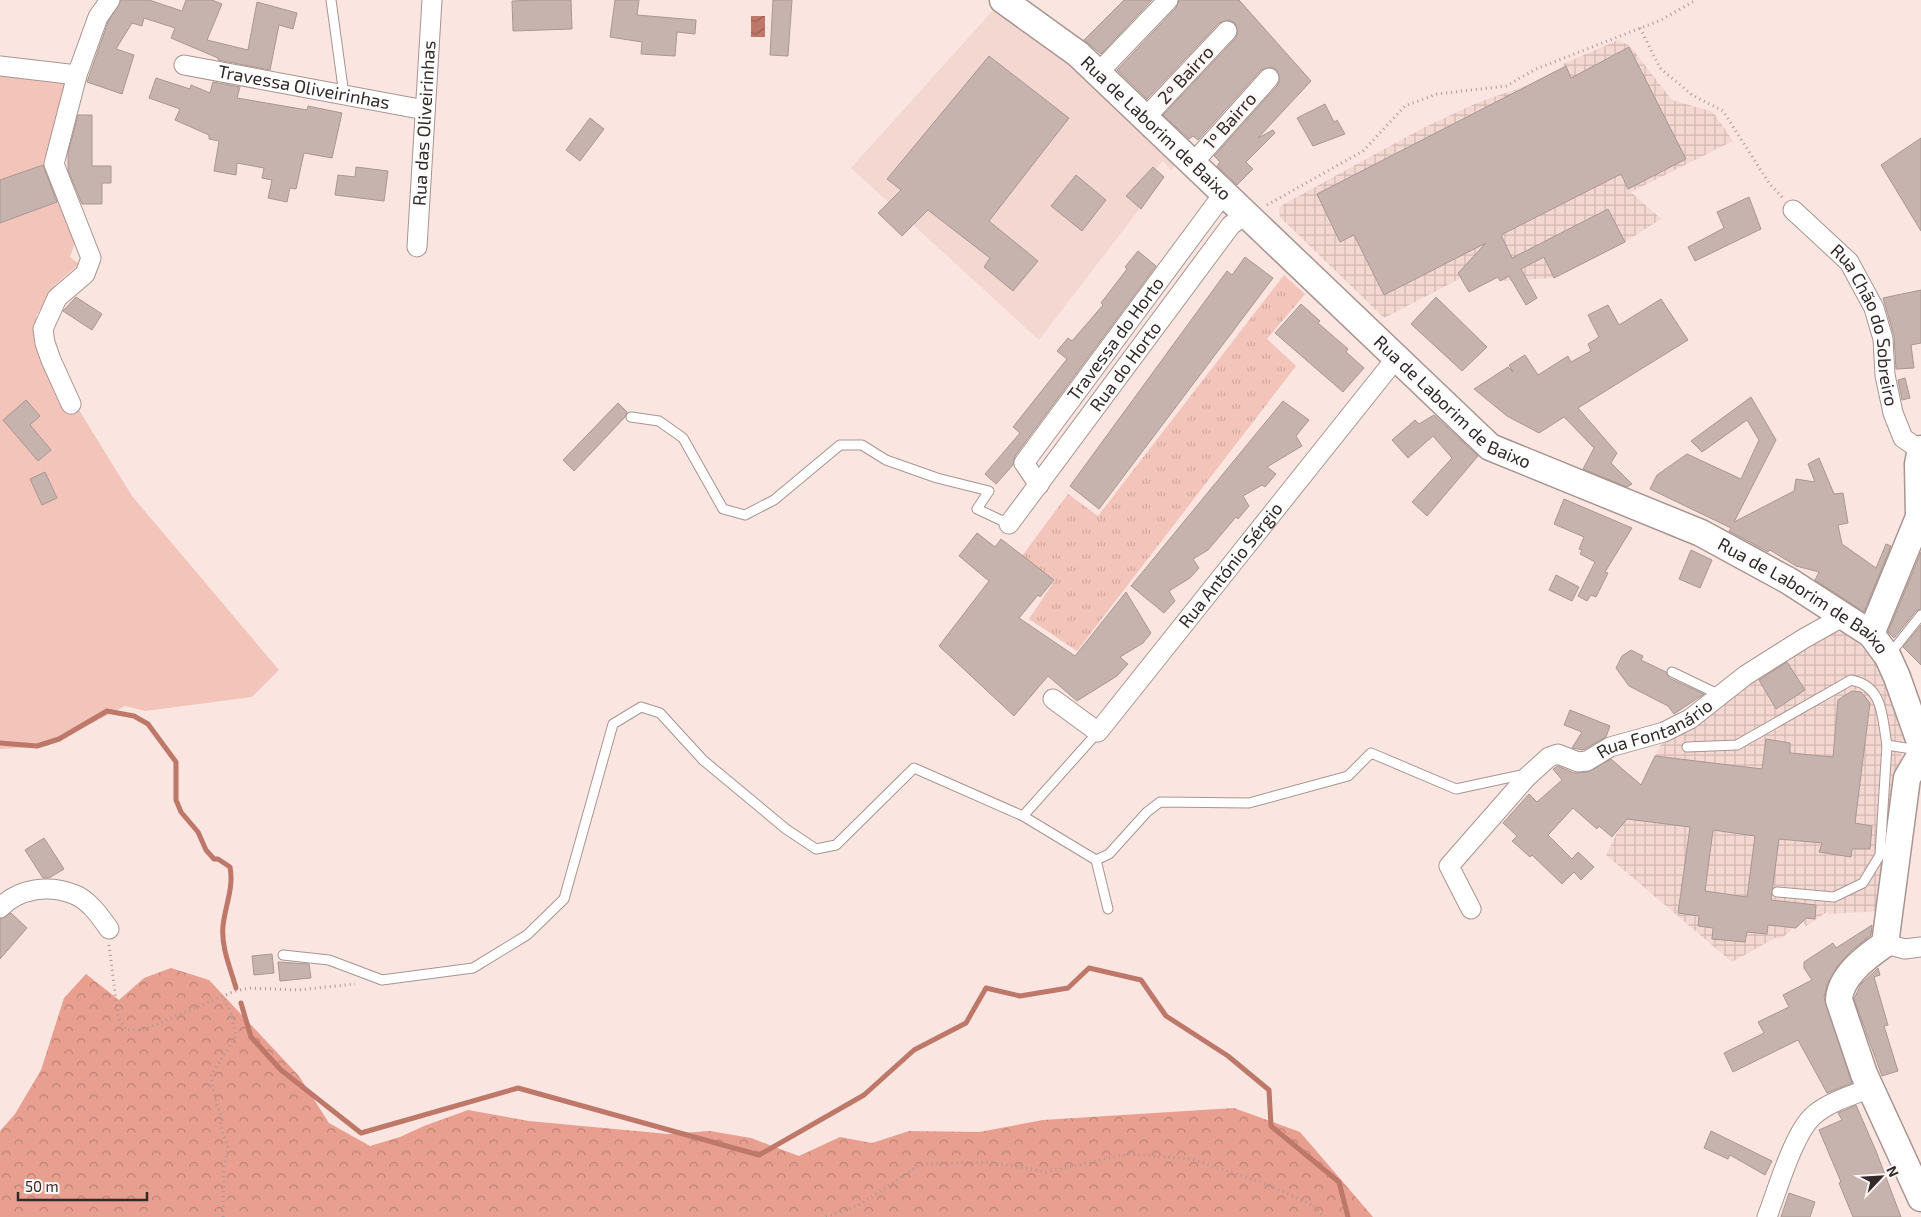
<svg xmlns="http://www.w3.org/2000/svg" width="1921" height="1217" viewBox="0 0 1921 1217" font-family="'Exo 2',sans-serif">
  <defs>
    <pattern id="industrial-grid" width="8" height="8" patternUnits="userSpaceOnUse" patternTransform="scale(1.25)"><rect width="8" height="8" fill="#f4d7d0"/><path d="M0 4h8M4 0v8" fill="none" stroke="#d2b9b3"/></pattern>
    <pattern id="forest-crowns" width="20" height="18" patternUnits="userSpaceOnUse" patternTransform="scale(1.25)"><rect width="20" height="18" fill="#e89f90"/><path d="M2 6a3 3 0 1 1 6 0M12 15a3 3 0 1 1 6 0" fill="none" stroke="#bd8276"/></pattern>
    <pattern id="park-tufts" width="24" height="20" patternUnits="userSpaceOnUse" patternTransform="scale(1.25)"><rect width="24" height="20" fill="#f2c4ba"/><path d="M3 7l-1-3M5 7V3M7 7l1-3M15 17l-1-3M17 17v-4M19 17l1-3" fill="none" stroke="#d0a9a0"/></pattern>
    <pattern id="water-waves" width="16" height="10" patternUnits="userSpaceOnUse" patternTransform="scale(1.25)"><rect width="16" height="10" fill="#bd786a"/><path d="M0 5q4-4 8 0t8 0" fill="none" stroke="#9a6357"/></pattern>
  </defs>
  <rect width="100%" height="100%" fill="#fae5e1"/>
  <path fill="#f4d7d0" d="M 995,8 L 1062,56 L 1179,160 L 1171,170 L 1163,161 L 1156,169 L 1164,177 L 1039,340 L 851,168 Z"/>
  <g fill="url(#industrial-grid)">
    <path d="M 1618,40 L 1630,46 L 1672,100 L 1713,112 L 1733,141 L 1631,192 L 1661,219 L 1625,242 L 1554,278 L 1500,281 L 1490,263 L 1384,318 L 1280,217 L 1279,208 L 1284,204 L 1423,128 L 1479,102 L 1532,84 L 1565,67 L 1563,64 Z"/>
    <path d="M 1836,631 L 1847,635 L 1861,646 L 1880,668 L 1891,688 L 1904,735 L 1883,909 L 1881,911 L 1829,914 L 1827,912 L 1806,926 L 1802,921 L 1782,938 L 1775,938 L 1732,962 L 1606,855 L 1664,738 L 1685,731 L 1817,636 Z"/>
  </g>
  <path fill="#f2c4ba" d="M 0,71 L 71,80 L 47,163 L 76,240 L 70,257 L 79,264 L 55,285 L 36,316 L 45,355 L 132,496 L 279,670 L 252,697 L 145,711 L 125,706 L 47,746 L 0,749 Z"/>
  <path fill="url(#forest-crowns)" d="M 171,968 L 209,980 L 299,1076 L 329,1123 L 370,1146 L 400,1137 L 424,1126 L 468,1110 L 529,1121 L 668,1134 L 710,1131 L 751,1138 L 799,1156 L 840,1137 L 872,1143 L 909,1131 L 979,1132 L 1043,1120 L 1234,1108 L 1300,1132 L 1373,1217 L 0,1217 L 0,1131 L 15,1114 L 41,1070 L 64,998 L 86,974 L 119,1000 L 144,978 Z"/>
  <path fill="url(#park-tufts)" d="M 1284,275 L 1305,294 L 1267,339 L 1296,366 L 1077,651 L 1029,619 L 1055,580 L 1022,556 L 1068,494 L 1098,516 Z"/>
  <rect fill="url(#water-waves)" x="751" y="16" width="14" height="21"/>
  <g fill="none" stroke-linecap="round" stroke-linejoin="round">
    <g stroke="#bd786a" stroke-width="5">
      <path d="M 0,743 L 37,746 L 59,739 L 107,711 L 134,716 L 148,724 L 176,762 L 176,800 L 181,812 L 198,832 L 206,850 L 214,859 L 218,859 L 230,867 C 234,888 225,906 223,926 C 221,947 230,967 236,988"/>
      <path d="M 241,1003 L 251,1037 L 281,1070 L 361,1133 L 518,1088 L 759,1155 L 864,1095 L 914,1050 L 966,1023 L 986,988 L 1020,996 L 1068,988 L 1089,968 L 1141,980 L 1166,1016 L 1228,1056 L 1269,1090 L 1271,1126 L 1339,1182 L 1348,1217"/>
    </g>
  </g>
  <g fill="#c6b3ae" stroke="#aa9792" fill-rule="evenodd">
    <path d="M 121,0 L 149,0 L 182,11 L 186,0 L 212,0 L 222,4 L 207,40 L 248,50 L 257,2 L 297,13 L 293,29 L 279,25 L 270,70 L 218,60 L 218,58 L 171,38 L 175,28 L 144,18 L 142,26 L 132,23 L 116,49 L 134,55 L 122,94 L 87,82 L 108,22 Z"/>
    <path d="M 535,0 L 571,0 L 572,29 L 513,31 L 512,1 Z"/>
    <path d="M 615,0 L 639,0 L 637,15 L 696,20 L 695,34 L 677,32 L 675,56 L 641,54 L 642,42 L 610,37 Z"/>
    <path d="M 773,0 L 792,0 L 788,56 L 770,55 Z"/>
    <path d="M 1124,0 L 1152,0 L 1101,54 L 1084,40 Z"/>
    <path d="M 1179,0 L 1239,0 L 1311,81 L 1258,138 L 1273,130 L 1275,133 L 1246,162 L 1253,169 L 1237,185 L 1217,166 L 1220,162 L 1214,156 L 1277,86 L 1280,80 L 1277,70 L 1271,67 L 1261,70 L 1198,140 L 1193,136 L 1189,139 L 1163,115 L 1235,39 L 1238,33 L 1235,23 L 1229,20 L 1219,23 L 1147,99 L 1117,70 L 1176,8 Z"/>
    <path d="M 1629,47 L 1686,159 L 1628,189 L 1621,174 L 1501,235 L 1512,258 L 1608,209 L 1625,242 L 1554,278 L 1544,257 L 1521,269 L 1537,298 L 1526,305 L 1509,276 L 1500,281 L 1498,277 L 1469,292 L 1458,273 L 1486,243 L 1384,295 L 1354,235 L 1340,242 L 1317,194 L 1566,66 L 1571,78 Z"/>
    <path d="M 989,56 L 1069,118 L 989,221 L 1038,261 L 1013,291 L 984,267 L 990,258 L 928,210 L 902,236 L 878,213 L 901,190 L 887,179 Z"/>
    <path d="M 156,78 L 190,89 L 191,85 L 210,93 L 213,82 L 240,87 L 237,98 L 307,110 L 308,106 L 342,113 L 332,158 L 304,153 L 296,189 L 290,188 L 287,202 L 268,198 L 272,180 L 262,178 L 264,168 L 237,163 L 236,175 L 214,171 L 219,141 L 209,139 L 209,135 L 175,120 L 180,109 L 149,98 Z"/>
    <path d="M 1325,104 L 1334,122 L 1337,120 L 1345,134 L 1313,146 L 1297,118 Z"/>
    <path d="M 78,115 L 92,115 L 92,166 L 111,166 L 111,183 L 102,183 L 102,204 L 82,204 L 68,170 L 68,153 Z"/>
    <path d="M 590,118 L 604,129 L 580,161 L 566,150 Z"/>
    <path d="M 1921,138 L 1921,231 L 1881,165 Z"/>
    <path d="M 43,165 L 57,202 L 0,223 L 0,180 Z"/>
    <path d="M 356,167 L 388,171 L 384,201 L 335,195 L 338,175 L 355,177 Z"/>
    <path d="M 1153,167 L 1164,177 L 1141,209 L 1126,196 Z"/>
    <path d="M 1076,175 L 1106,200 L 1082,231 L 1051,206 Z"/>
    <path d="M 1749,197 L 1761,229 L 1695,261 L 1688,247 L 1724,228 L 1717,212 Z"/>
    <path d="M 1138,251 L 1156,266 L 1015,456 L 1013,465 L 996,484 L 985,474 L 1020,433 L 1013,427 L 1067,359 L 1057,351 L 1068,338 L 1072,341 L 1103,305 L 1101,303 L 1127,269 L 1125,267 Z"/>
    <path d="M 1245,257 L 1273,278 L 1099,509 L 1070,486 L 1227,271 L 1232,275 Z"/>
    <path d="M 1921,290 L 1921,343 L 1911,345 L 1914,368 L 1896,369 L 1894,336 L 1883,298 Z"/>
    <path d="M 76,297 L 102,314 L 92,330 L 63,311 Z"/>
    <path d="M 1436,297 L 1487,347 L 1462,371 L 1411,324 Z"/>
    <path d="M 1661,299 L 1688,340 L 1578,408 L 1617,453 L 1611,463 L 1632,484 L 1627,487 L 1583,469 L 1594,448 L 1564,417 L 1539,433 L 1507,416 L 1474,389 L 1508,367 L 1513,372 L 1509,365 L 1525,355 L 1538,375 L 1568,356 L 1571,362 L 1591,351 L 1588,344 L 1599,337 L 1588,315 L 1608,305 L 1619,325 Z"/>
    <path d="M 1301,304 L 1320,321 L 1318,323 L 1348,349 L 1346,352 L 1364,368 L 1343,392 L 1275,333 Z"/>
    <path d="M 1905,378 L 1910,398 L 1902,400 L 1898,380 Z"/>
    <path d="M 1751,397 L 1776,440 L 1734,522 L 1794,491 L 1796,479 L 1815,482 L 1808,464 L 1819,458 L 1834,494 L 1843,493 L 1848,523 L 1838,525 L 1842,544 L 1876,568 L 1886,544 L 1891,546 L 1864,612 L 1815,580 L 1819,572 L 1796,566 L 1770,550 L 1768,552 L 1729,531 L 1731,528 L 1650,489 L 1657,475 L 1687,454 L 1741,479 L 1759,440 L 1747,420 L 1702,452 L 1691,441 Z"/>
    <path d="M 26,400 L 40,416 L 30,425 L 51,450 L 38,461 L 3,420 Z"/>
    <path d="M 1283,401 L 1309,420 L 1296,436 L 1302,446 L 1267,467 L 1276,474 L 1265,487 L 1262,485 L 1243,496 L 1249,506 L 1238,519 L 1236,517 L 1208,550 L 1193,559 L 1199,568 L 1190,578 L 1169,591 L 1175,601 L 1164,613 L 1131,586 Z"/>
    <path d="M 618,403 L 627,412 L 625,417 L 574,471 L 563,460 Z"/>
    <path d="M 1434,415 L 1478,456 L 1427,516 L 1412,502 L 1452,458 L 1433,436 L 1408,458 L 1392,440 L 1415,420 L 1419,424 Z"/>
    <path d="M 45,472 L 57,498 L 42,505 L 30,479 Z"/>
    <path d="M 1564,499 L 1632,528 L 1605,572 L 1608,573 L 1596,597 L 1591,595 L 1587,601 L 1578,596 L 1595,562 L 1580,554 L 1582,550 L 1579,549 L 1584,537 L 1554,524 Z"/>
    <path d="M 977,533 L 995,547 L 1001,539 L 1054,580 L 1040,597 L 1038,595 L 1019,618 L 1075,656 L 1126,592 L 1151,633 L 1143,643 L 1120,657 L 1128,664 L 1117,676 L 1077,701 L 1048,676 L 1014,716 L 939,646 L 989,581 L 959,556 Z"/>
    <path d="M 1691,550 L 1712,560 L 1700,588 L 1679,579 Z"/>
    <path d="M 1921,552 L 1921,609 L 1916,611 L 1894,638 L 1888,632 Z"/>
    <path d="M 1556,575 L 1579,587 L 1572,601 L 1549,590 Z"/>
    <path d="M 1921,625 L 1921,665 L 1903,647 Z"/>
    <path d="M 1631,650 L 1643,656 L 1641,660 L 1666,672 L 1669,678 L 1704,694 L 1674,714 L 1668,706 L 1629,686 L 1616,668 L 1622,656 Z"/>
    <path d="M 1787,662 L 1805,690 L 1776,709 L 1759,680 Z"/>
    <path d="M 1852,691 L 1861,692 L 1870,703 L 1855,823 L 1872,826 L 1870,849 L 1852,849 L 1851,857 L 1819,852 L 1822,843 L 1779,839 L 1771,900 L 1816,905 L 1815,919 L 1806,918 L 1796,928 L 1768,925 L 1767,934 L 1747,932 L 1745,942 L 1712,939 L 1713,928 L 1698,926 L 1699,916 L 1678,913 L 1690,827 L 1627,819 L 1612,837 L 1599,826 L 1597,829 L 1573,808 L 1548,835 L 1572,859 L 1578,852 L 1594,867 L 1581,880 L 1574,872 L 1562,884 L 1532,855 L 1530,857 L 1512,841 L 1517,836 L 1503,823 L 1529,794 L 1537,802 L 1562,780 L 1553,769 L 1558,766 L 1574,773 L 1588,772 L 1611,759 L 1641,785 L 1655,756 L 1762,769 L 1766,739 L 1790,743 L 1790,753 L 1833,757 L 1838,700 ZM 1713,830 L 1755,836 L 1747,897 L 1705,891 Z"/>
    <path d="M 1570,710 L 1610,726 L 1606,737 L 1583,750 L 1572,748 L 1582,732 L 1564,725 Z"/>
    <path d="M 44,838 L 64,869 L 49,878 L 43,878 L 25,850 Z"/>
    <path d="M 11,913 L 27,928 L 0,959 L 0,919 Z"/>
    <path d="M 1872,925 L 1871,935 L 1852,950 L 1837,967 L 1827,985 L 1824,997 L 1852,1083 L 1827,1093 L 1798,1040 L 1733,1072 L 1724,1053 L 1764,1033 L 1758,1022 L 1789,1007 L 1783,995 L 1812,980 L 1804,968 L 1804,962 L 1833,943 L 1836,948 Z"/>
    <path d="M 272,954 L 274,973 L 254,975 L 252,956 Z"/>
    <path d="M 278,962 L 309,964 L 311,978 L 280,981 Z"/>
    <path d="M 1878,968 L 1880,975 L 1874,977 L 1888,1025 L 1884,1026 L 1898,1071 L 1882,1076 L 1854,999 L 1861,984 Z"/>
    <path d="M 1856,1105 L 1876,1151 L 1901,1217 L 1853,1217 L 1839,1183 L 1841,1182 L 1819,1130 L 1842,1120 L 1838,1113 Z"/>
    <path d="M 1711,1131 L 1772,1161 L 1765,1175 L 1730,1155 L 1728,1159 L 1704,1148 Z"/>
    <path d="M 1789,1193 L 1815,1202 L 1810,1217 L 1781,1217 Z"/>
  </g>
  <g fill="none" stroke-linecap="round" stroke-linejoin="round">
    <defs>
      <g id="lane">
        <path d="M 331,0 L 344,95"/>
        <path d="M 631,417 L 659,421 L 683,438 L 723,509 L 745,515 L 774,500 L 840,445 L 862,445 L 886,460 L 937,478 L 989,491 L 977,509 L 1009,524"/>
        <path d="M 1889,655 L 1921,615"/>
        <path d="M 1672,672 L 1720,695"/>
        <path d="M 1687,747 L 1737,745 L 1851,680 C 1884,686 1882,718 1887,745 L 1918,750"/>
        <path d="M 1023,816 L 1096,860 L 1108,909"/>
        <path d="M 1096,860 L 1109,854 L 1147,812 L 1160,802 L 1249,803 L 1348,776 L 1371,753 L 1456,789 L 1526,774"/>
        <path d="M 1777,892 L 1834,897 L 1863,883 L 1880,855 L 1887,745"/>
        <path d="M 283,955 L 329,960 L 382,980 L 473,968 L 527,935 L 564,899 L 613,724 L 641,707 L 660,713 L 703,760 L 786,829 L 816,849 L 836,845 L 914,768 L 1023,816 L 1098,732"/>
      </g>
      <g id="street">
        <path id="s1" d="M 184,65 L 425,110"/>
        <path d="M 0,66 L 77,75"/>
        <path d="M 1098,73 L 1168,0"/>
        <path d="M 1145,118 L 1227,31"/>
        <path d="M 1192,164 L 1269,78"/>
        <path id="s2" d="M 1793,210 L 1849,262 L 1874,308 L 1883,339 L 1885,375 L 1893,413 L 1903,438 L 1920,450"/>
        <path id="s3" d="M 417,247 L 432,0"/>
        <path d="M 71,404 L 51,360 L 45,343 L 43,329 L 57,298 L 85,274 L 91,258 L 54,164 L 77,75 L 98,17 L 110,0"/>
        <path id="s4" d="M 1039,485 L 1024,463 L 1224,193"/>
        <path id="s5" d="M 1009,524 L 1231,225 L 1247,214"/>
        <path id="s6" d="M 1053,699 L 1098,732 L 1397,357"/>
        <path d="M 0,908 C 18,889 48,884 73,894 C 88,899 100,916 109,929"/>
        <path id="s7" d="M 1471,909 L 1449,866 L 1527,777 L 1549,757 L 1558,754 L 1578,762 L 1587,761 L 1610,747 L 1664,732 L 1690,719 L 1746,675 L 1803,639 L 1844,616"/>
        <path d="M 1885,944 L 1905,949 L 1921,947"/>
        <path d="M 1767,1217 C 1777,1191 1794,1132 1814,1115 C 1829,1102 1852,1095 1871,1088"/>
      </g>
      <g id="secondary">
        <path id="s8" d="M 1003,0 L 1078,54 L 1490,447 L 1701,533 L 1789,581 L 1871,634 L 1888,657 L 1897,677 L 1921,745"/>
        <path d="M 1871,634 L 1919,517 L 1918,464 L 1921,449"/>
        <path d="M 1921,754 L 1907,778 L 1885,944 C 1867,956 1840,976 1839,1000 L 1864,1074 L 1921,1198"/>
      </g>
    </defs>
    <use href="#lane" stroke="#a89591" stroke-width="11"/>
    <use href="#street" stroke="#a89591" stroke-width="21"/>
    <use href="#secondary" stroke="#a89591" stroke-width="29"/>
    <g stroke="#aa9a97" stroke-width="3" stroke-dasharray="1 4" stroke-linecap="butt">
      <path d="M 1640,28 L 1660,68 L 1692,95 L 1723,111 L 1769,183 L 1783,198"/>
      <path d="M 1267,205 L 1363,151 L 1405,106 L 1437,94 L 1506,86 L 1536,69 L 1661,20 L 1696,0"/>
      <path d="M 109,945 L 118,1017 L 126,1030 L 143,1030 L 235,991 L 251,988 L 298,990 L 355,984"/>
      <path d="M 223,1217 L 224,1167 L 228,1148 L 220,1125 L 222,1115 L 217,1107 L 211,1075 L 236,1036 L 231,1013 L 223,996"/>
      <path d="M 826,1217 L 859,1205 L 921,1164 L 991,1162 L 1046,1172 L 1127,1154 L 1192,1159 L 1269,1185 L 1314,1206 L 1324,1217"/>
    </g>
    <use href="#lane" stroke="#fff" stroke-width="9"/>
    <use href="#street" stroke="#fff" stroke-width="19"/>
    <use href="#secondary" stroke="#fff" stroke-width="26"/>
  </g>
  <g text-anchor="middle" stroke-width="4" stroke-linejoin="round" paint-order="stroke">
    <g font-size="18" fill="#322a29" stroke="#fef5f4">
      <text transform="translate(1186 75) rotate(-47)" y="6">2º Bairro</text>
      <text dy="6" stroke="none"><textPath href="#s1" startOffset="122">Travessa Oliveirinhas</textPath></text>
      <text transform="translate(1230 121) rotate(-48)" y="6">1º Bairro</text>
      <text dy="6" stroke="none"><textPath href="#s3" startOffset="124">Rua das Oliveirinhas</textPath></text>
      <text dy="6" stroke="none"><textPath href="#s8" startOffset="200">Rua de Laborim de Baixo</textPath></text>
      <text dy="6" stroke="none"><textPath href="#s2" startOffset="142">Rua Chão do Sobreiro</textPath></text>
      <text dy="6" stroke="none"><textPath href="#s4" startOffset="181">Travessa do Horto</textPath></text>
      <text dy="6" stroke="none"><textPath href="#s5" startOffset="196">Rua do Horto</textPath></text>
      <text dy="6" stroke="none"><textPath href="#s8" startOffset="605">Rua de Laborim de Baixo</textPath></text>
      <text dy="6" stroke="none"><textPath href="#s6" startOffset="269">Rua António Sérgio</textPath></text>
      <text dy="6" stroke="none"><textPath href="#s8" startOffset="1010">Rua de Laborim de Baixo</textPath></text>
      <text dy="6" stroke="none"><textPath href="#s7" startOffset="312">Rua Fontanário</textPath></text>
    </g>
  </g>
  <g transform="translate(1881 1177) rotate(65)" stroke="#fef5f4" stroke-width="4" paint-order="stroke">
  <path d="M0-4L9 19L0 12L-9 19Z" fill="#322a29"/>
  <text y="-8" font-size="14" font-weight="bold" text-anchor="middle" fill="#322a29">N</text>
  </g>
  <path d="M18 1192v8h129v-8" fill="none" stroke="#322a29" stroke-width="2.5"/>
  <text x="25" y="1192" font-size="15" fill="#322a29" stroke="#fef5f4" stroke-width="4" paint-order="stroke">50 m</text>
</svg>
